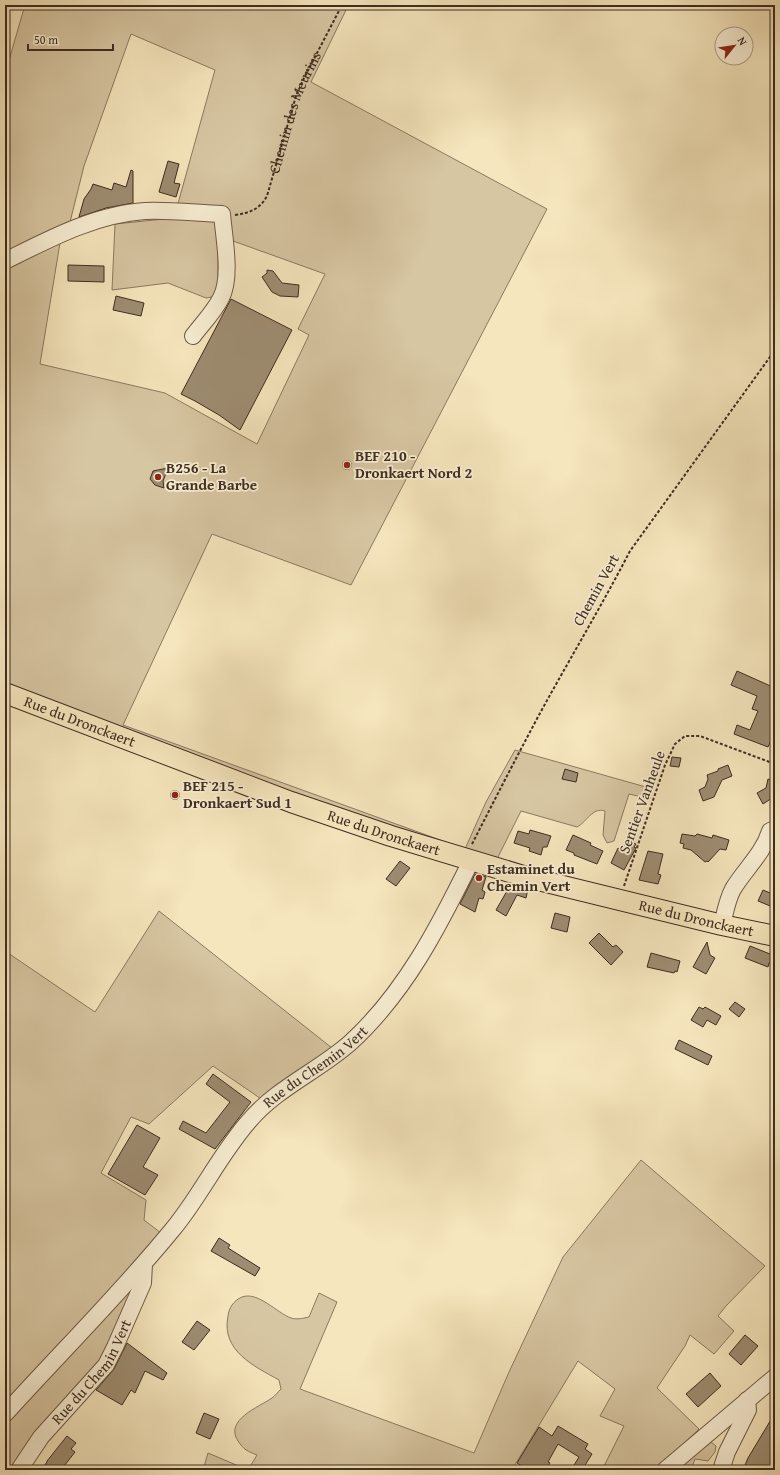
<svg xmlns="http://www.w3.org/2000/svg" width="780" height="1475" viewBox="0 0 780 1475" font-family="'Gentium Book Plus',serif">
  <rect width="100%" height="100%" fill="#f6e6bd"/>
  <filter id="stains"><feTurbulence type="fractalNoise" baseFrequency=".005" numOctaves="4"/><feColorMatrix values="0 0 0 0 .2 0 0 0 0 .09 0 0 0 0 .02 0 0 0 .5 -.17"/></filter>
  <radialGradient id="worn" r=".72"><stop offset=".6" stop-color="#630" stop-opacity="0"/><stop offset="1" stop-color="#630" stop-opacity=".3"/></radialGradient>
  <g fill="#d7c6a2" stroke="#8b7961" fill-rule="evenodd">
    <path d="M 25,5 L 344,5 L 347,8 L 311,82 L 547,209 L 351,585 L 212,534 L 123,725 L 465,849 L 486,802 L 515,750 L 522,752 L 653,789 L 650,799 L 629,794 L 614,841 L 607,843 L 603,835 L 605,811 C 592,807 587,822 577,827 L 521,811 L 496,861 L 5,702 L 5,74 ZM 131,34 L 215,70 L 174,218 L 115,224 L 112,290 L 168,283 L 206,298 L 212,297 L 218,293 L 218,243 L 233,241 L 325,274 L 298,329 L 309,335 L 257,444 L 165,393 L 40,364 L 60,243 L 70,222 L 84,166 Z"/>
    <path d="M 159,911 L 332,1048 L 369,1014 L 414,953 L 400,994 L 270,1105 L 213,1066 L 149,1124 L 131,1117 L 101,1173 L 146,1200 L 144,1220 L 169,1239 L 134,1292 L 104,1360 L 13,1470 L 5,1470 L 5,951 L 95,1012 Z"/>
    <path d="M 641,1160 L 765,1266 L 726,1306 L 718,1316 L 734,1331 L 714,1354 L 690,1335 L 685,1346 L 657,1388 L 699,1429 L 656,1470 L 602,1470 L 624,1426 L 600,1416 L 615,1389 L 578,1361 L 513,1468 L 516,1470 L 203,1470 L 208,1453 L 248,1470 L 257,1455 C 247,1451 244,1450 238,1441 C 224,1420 259,1407 272,1398 C 275,1396 278,1392 281,1389 L 279,1380 C 254,1366 221,1351 228,1316 C 229,1308 233,1301 242,1297 C 258,1291 277,1313 291,1318 C 297,1320 304,1318 309,1317 L 319,1293 L 337,1302 L 300,1389 L 474,1453 L 509,1372 L 563,1257 Z"/>
    <path d="M 711,1442 L 716,1446 L 715,1452 L 708,1461 L 695,1459 L 691,1469 L 702,1470 L 676,1470 Z"/>
  </g>
  <g fill="#9e8d72" stroke="#3f2c20">
    <path d="M 168,161 L 179,164 L 174,183 L 180,184 L 176,197 L 159,192 Z"/>
    <path d="M 131,170 L 133,171 L 133,203 L 106,208 L 79,217 L 84,199 L 91,189 L 93,184 L 112,190 L 114,183 L 126,187 Z"/>
    <path d="M 68,265 L 104,266 L 104,282 L 68,281 Z"/>
    <path d="M 267,270 L 273,271 L 282,283 L 299,285 L 298,297 L 280,296 L 272,292 L 262,277 L 267,273 Z"/>
    <path d="M 116,296 L 144,303 L 141,316 L 113,310 Z"/>
    <path d="M 231,299 L 292,330 L 240,430 L 219,415 L 195,401 L 181,394 Z"/>
    <circle cx="347" cy="465" r="4.5"/>
    <path d="M 168,468 L 163,481 L 164,488 L 155,485 L 150,479 L 153,471 Z"/>
    <path d="M 737,671 L 775,688 L 775,732 L 768,747 L 734,734 L 737,725 L 750,730 L 758,711 L 752,709 L 757,696 L 731,685 Z"/>
    <path d="M 672,757 L 681,758 L 679,767 L 670,766 Z"/>
    <path d="M 728,765 L 732,776 L 722,780 L 714,797 L 703,801 L 699,790 L 705,787 L 708,779 L 707,775 L 718,771 L 718,769 Z"/>
    <path d="M 565,769 L 578,773 L 576,782 L 562,779 Z"/>
    <path d="M 768,779 L 775,781 L 775,796 L 763,804 L 757,793 L 766,788 Z"/>
    <circle cx="175" cy="795" r="4.5"/>
    <path d="M 530,830 L 551,836 L 547,847 L 543,847 L 541,855 L 529,851 L 530,848 L 514,843 L 518,831 L 529,834 Z"/>
    <path d="M 682,834 L 695,836 L 697,834 L 712,838 L 713,835 L 729,840 L 726,850 L 720,849 L 708,862 L 707,861 L 705,862 L 691,850 L 683,848 L 684,844 L 680,843 Z"/>
    <path d="M 573,835 L 591,843 L 590,845 L 603,851 L 597,864 L 574,855 L 574,853 L 566,850 Z"/>
    <path d="M 627,840 L 636,844 L 634,847 L 636,848 L 624,870 L 611,863 L 618,848 L 621,850 Z"/>
    <path d="M 648,851 L 663,854 L 658,874 L 661,875 L 658,884 L 639,880 Z"/>
    <path d="M 400,861 L 410,868 L 396,886 L 386,879 Z"/>
    <path d="M 475,874 L 486,877 L 482,890 L 485,892 L 483,899 L 479,898 L 475,912 L 460,904 Z"/>
    <path d="M 511,884 L 528,889 L 526,898 L 517,895 L 506,916 L 496,910 Z"/>
    <path d="M 763,890 L 775,895 L 775,908 L 758,901 Z"/>
    <path d="M 555,913 L 570,917 L 567,932 L 551,928 Z"/>
    <path d="M 599,933 L 613,947 L 616,945 L 623,952 L 611,965 L 589,943 Z"/>
    <path d="M 707,942 L 710,955 L 715,958 L 706,974 L 693,967 Z"/>
    <path d="M 750,946 L 775,956 L 775,965 L 769,963 L 768,967 L 745,958 Z"/>
    <path d="M 651,953 L 680,961 L 677,972 L 675,971 L 674,973 L 647,967 Z"/>
    <path d="M 735,1002 L 745,1009 L 739,1017 L 729,1009 Z"/>
    <path d="M 699,1007 L 703,1009 L 705,1007 L 721,1016 L 716,1025 L 707,1020 L 703,1027 L 691,1020 Z"/>
    <path d="M 679,1040 L 712,1056 L 708,1065 L 675,1049 Z"/>
    <path d="M 213,1074 L 251,1102 L 215,1149 L 179,1129 L 183,1121 L 206,1133 L 230,1102 L 206,1084 Z"/>
    <path d="M 137,1125 L 160,1138 L 143,1167 L 158,1175 L 145,1195 L 108,1174 Z"/>
    <path d="M 219,1238 L 230,1245 L 228,1248 L 260,1268 L 255,1276 L 211,1251 Z"/>
    <path d="M 197,1321 L 210,1330 L 194,1350 L 182,1342 Z"/>
    <path d="M 745,1335 L 758,1346 L 741,1365 L 729,1354 Z"/>
    <path d="M 127,1343 L 167,1373 L 163,1380 L 145,1371 L 135,1393 L 131,1390 L 122,1405 L 96,1390 L 114,1369 Z"/>
    <path d="M 710,1373 L 721,1386 L 698,1407 L 686,1394 Z"/>
    <path d="M 204,1413 L 219,1419 L 210,1439 L 196,1433 Z"/>
    <path d="M 775,1413 L 775,1470 L 743,1470 L 748,1458 Z"/>
    <path d="M 558,1426 L 588,1444 L 585,1449 L 592,1454 L 582,1470 L 571,1470 L 579,1457 L 558,1444 L 548,1462 L 550,1463 L 546,1470 L 528,1470 L 517,1463 L 539,1427 L 552,1436 Z"/>
    <path d="M 67,1436 L 76,1443 L 71,1449 L 75,1452 L 61,1470 L 50,1470 L 44,1466 L 47,1462 L 47,1461 Z"/>
  </g>
  <g fill="none" stroke-linecap="round" stroke-linejoin="round">
    <defs>
      <g id="minor">
        <path d="M 5,261 C 49,239 96,214 145,211 C 171,210 196,213 222,214 C 224,238 232,277 221,298 C 214,312 202,324 193,336"/>
        <path d="M 722,925 C 725,913 727,900 733,889 C 745,869 763,854 770,831 L 775,829"/>
        <path id="s2" d="M 5,1414 C 61,1352 120,1294 173,1229 C 201,1195 220,1154 249,1121 C 277,1088 318,1071 350,1043 C 405,993 439,926 471,861"/>
        <path id="s3" d="M 19,1470 L 41,1437 L 106,1365 L 115,1347 L 143,1283 L 144,1264"/>
        <path d="M 665,1470 L 775,1377"/>
        <path d="M 721,1470 L 727,1452 L 748,1410 L 747,1400"/>
      </g>
      <g id="major">
        <path id="s4" d="M 5,693 L 291,802 L 391,836 L 530,878 L 722,925 L 775,936"/>
      </g>
    </defs>
    <use href="#minor" stroke="#6d5a47" stroke-width="18"/>
    <use href="#major" stroke="#3f2c20" stroke-width="22"/>
    <g stroke="#3f2c20" stroke-width="2" stroke-dasharray="3 2" stroke-linecap="butt">
      <path id="s1" d="M 235,215 C 250,213 260,209 267,196 L 296,96 L 304,78 L 342,5"/>
      <path d="M 472,844 C 494,801 516,758 539,715 C 569,660 601,607 630,551 L 775,350"/>
      <path d="M 624,886 L 665,765 L 675,744 L 685,736 L 700,736 L 775,764"/>
    </g>
    <use href="#minor" stroke="#f9efd4" stroke-width="16"/>
    <use href="#major" stroke="#f6e6bd" stroke-width="20"/>
  </g>
  <g fill="#8f2418" stroke="#f9efd4" stroke-width="1.5">
    <circle cx="347" cy="465" r="4"/>
    <circle cx="158" cy="477" r="4"/>
    <circle cx="175" cy="795" r="4"/>
    <circle cx="479" cy="878" r="4"/>
  </g>
  <g text-anchor="middle" stroke-width="3.5" stroke-linejoin="round" paint-order="stroke">
    <g font-size="15" fill="#3f2c20" stroke="#f9efd4">
      <text dy="5" stroke="none"><textPath href="#s1" startOffset="127">Chemin des Meurins</textPath></text>
      <text transform="translate(596 590) rotate(-61)" y="5">Chemin Vert</text>
      <text dy="5" stroke="none"><textPath href="#s4" startOffset="80">Rue du Dronckaert</textPath></text>
      <text transform="translate(642 802) rotate(-70)" y="5">Sentier Vanheule</text>
      <text dy="5" stroke="none"><textPath href="#s4" startOffset="404">Rue du Dronckaert</textPath></text>
      <text dy="5" stroke="none"><textPath href="#s4" startOffset="728">Rue du Dronckaert</textPath></text>
      <text dy="5" stroke="none"><textPath href="#s2" startOffset="468">Rue du Chemin Vert</textPath></text>
      <text dy="5" stroke="none"><textPath href="#s3" startOffset="123">Rue du Chemin Vert</textPath></text>
    </g>
    <g font-size="15" font-weight="bold" fill="#3f2c20" stroke="#f9efd4" text-anchor="start">
      <text x="355" y="461">BEF 210 -<tspan x="355" dy="17">Dronkaert Nord 2</tspan></text>
      <text x="166" y="473">B256 - La<tspan x="166" dy="17">Grande Barbe</tspan></text>
      <text x="183" y="791">BEF 215 -<tspan x="183" dy="17">Dronkaert Sud 1</tspan></text>
      <text x="487" y="874">Estaminet du<tspan x="487" dy="17">Chemin Vert</tspan></text>
    </g>
  </g>
  <rect width="780" height="1475" fill="none" stroke="#f6e6bd" stroke-width="20"/>
  <rect x="6" y="6" width="768" height="1463" fill="none" stroke="#3f2c20" stroke-width="2"/>
  <rect x="10" y="10" width="760" height="1455" fill="none" stroke="#3f2c20"/>
  <g transform="translate(734 46) rotate(60)"><circle r="19" fill="#f9efd4" stroke="#afa18c"/>
  <path d="M0-3L7 15L0 10L-7 15Z" fill="#8f2418"/>
  <text y="-6" font-size="11" font-weight="bold" text-anchor="middle" fill="#3f2c20">N</text>
  </g>
  <path d="M28 44v6h85v-6" fill="none" stroke="#3f2c20" stroke-width="2"/>
  <text x="34" y="44" font-size="12" fill="#3f2c20" stroke="#f9efd4" stroke-width="3" paint-order="stroke">50 m</text>
  <rect width="100%" height="100%" filter="url(#stains)"/>
  <rect width="100%" height="100%" fill="url(#worn)"/>
</svg>
